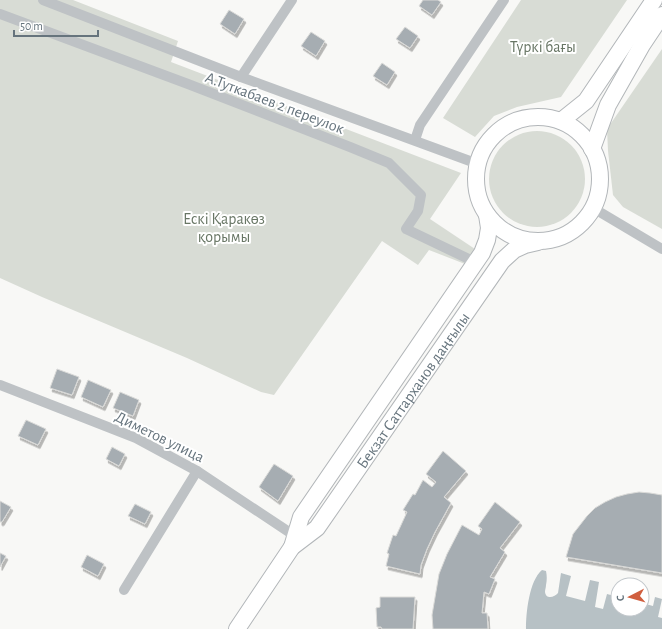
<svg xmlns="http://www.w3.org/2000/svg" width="662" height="629" viewBox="0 0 662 629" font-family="'Alegreya Sans',sans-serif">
  <defs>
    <filter id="shadow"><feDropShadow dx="2" dy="3.5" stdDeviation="0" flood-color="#0004"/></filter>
  </defs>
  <rect width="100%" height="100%" fill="#f8f8f6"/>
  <g fill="#d8dcd5">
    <path d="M 0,0 L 73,0 L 178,41 L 171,62 L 461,173 L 430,219 L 475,249 L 465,264 L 429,250 L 418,265 L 382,241 L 274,395 L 261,392 L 187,358 L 42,297 L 0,278 Z"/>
    <path d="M 521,0 L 627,0 L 561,97 L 517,107 L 494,116 L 475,137 L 443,118 Z"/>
    <path d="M 662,49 L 662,229 L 623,207 L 613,195 L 608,151 L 607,129 Z"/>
    <circle cx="537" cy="179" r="48"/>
  </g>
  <path fill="#b7c1c5" d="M 542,570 L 546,571 C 547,576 547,580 546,585 C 546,587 545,590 545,592 C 546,600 555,597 558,593 L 561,573 L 571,576 L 566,596 L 585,601 L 590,580 L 599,582 L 595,607 L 603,609 L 607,594 L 618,597 L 618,609 L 642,609 L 642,603 L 653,606 L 655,597 L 662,599 L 658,617 L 662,618 L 662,629 L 526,629 C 526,613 529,581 542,570 Z"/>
  <g fill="#a6adb2" stroke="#dadad8" filter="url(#shadow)">
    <path d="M 423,0 L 438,0 L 441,2 L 432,15 L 419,6 Z"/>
    <path d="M 229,10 L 244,19 L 235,34 L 220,24 Z"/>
    <path d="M 405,27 L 418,36 L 410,48 L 396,39 Z"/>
    <path d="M 311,32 L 325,41 L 316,56 L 301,46 Z"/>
    <path d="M 382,63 L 395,72 L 387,85 L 373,76 Z"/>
    <path d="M 57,369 L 79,377 L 72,395 L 50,388 Z"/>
    <path d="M 88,380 L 111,390 L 103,407 L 81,397 Z"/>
    <path d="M 120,392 L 139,400 L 133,416 L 113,408 Z"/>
    <path d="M 26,420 L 46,429 L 38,445 L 18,436 Z"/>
    <path d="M 112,447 L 125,454 L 119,466 L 106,459 Z"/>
    <path d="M 443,451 L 466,471 L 444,497 L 451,503 L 435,532 L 427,549 L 421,565 L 420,574 L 386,566 L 389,554 L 387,553 L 393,535 L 396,536 L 407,512 L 403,510 L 413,494 L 415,495 L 423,480 L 432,487 L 436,482 L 426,474 Z"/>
    <path d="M 274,464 L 293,476 L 278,501 L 259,487 Z"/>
    <path d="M 639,492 L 650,493 L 662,495 L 662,573 L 566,557 L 573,534 L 587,516 L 595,508 L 605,502 L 616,497 L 627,494 Z"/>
    <path d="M 0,501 L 11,507 L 2,522 L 0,522 Z"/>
    <path d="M 495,502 L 520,522 L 500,548 L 505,552 L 490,577 L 495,579 L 489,594 L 484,592 L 482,613 L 487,613 L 488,629 L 433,629 L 432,615 L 439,574 L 447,554 L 462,525 L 479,535 L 482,529 L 478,526 Z"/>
    <path d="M 135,504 L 151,512 L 145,524 L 128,516 Z"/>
    <path d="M 0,553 L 6,556 L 0,567 Z"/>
    <path d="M 87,555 L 104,564 L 98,576 L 81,567 Z"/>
    <path d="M 380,597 L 415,597 L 413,629 L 382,629 L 381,627 L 377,627 L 376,608 L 380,607 Z"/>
  </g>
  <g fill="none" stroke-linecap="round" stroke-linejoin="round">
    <defs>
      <g id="primary">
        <circle cx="538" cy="179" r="62"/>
        <path d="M 561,121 L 586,101 L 654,0"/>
        <path d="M 592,149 L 608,105 L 642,45 L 662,15"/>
        <path d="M 292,547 L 301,517 L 482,253 L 487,240 L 489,228 L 487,215"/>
        <path id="s1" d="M 237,629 L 292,547 L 317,528 L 502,261 L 514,250 L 525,245 L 538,242"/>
      </g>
    </defs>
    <use href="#primary" stroke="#b2b6b9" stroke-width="18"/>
    <g stroke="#bec2c5" stroke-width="10">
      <path d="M 43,0 L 241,77 L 478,164"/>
      <path d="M 0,14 L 188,84 L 350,147 L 389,163 L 421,195 L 418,211 L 406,229 L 475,262"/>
      <path d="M 241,77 L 292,0"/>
      <path d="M 415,140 L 420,125 L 504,0"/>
      <path d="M 593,208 L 662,249"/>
      <path d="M 0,385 L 136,438 L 197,471 L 295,536"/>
      <path d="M 124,590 L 197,471"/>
    </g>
    <use href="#primary" stroke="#fff" stroke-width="16"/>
  </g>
  <g text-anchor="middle" stroke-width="4" stroke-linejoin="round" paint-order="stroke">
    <g font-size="16" fill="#687665" stroke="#fff">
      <text x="543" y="52">Түркі бағы</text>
      <text x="224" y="224">Ескі Қаракөз<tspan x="224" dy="18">қорымы</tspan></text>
    </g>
    <g font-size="16" fill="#66747d" stroke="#fff">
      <text transform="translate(275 102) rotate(21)" y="6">А.Туткабаев 2 переулок</text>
      <text dy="6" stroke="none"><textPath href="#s1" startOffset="298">Бекзат Саттарханов даңғылы</textPath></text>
      <text transform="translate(160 436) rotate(26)" y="6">Диметов улица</text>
    </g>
  </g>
  <g transform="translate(630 597) rotate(264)"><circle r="19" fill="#ffffff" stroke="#c2c7cb"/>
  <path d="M0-3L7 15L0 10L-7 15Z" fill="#d05e3e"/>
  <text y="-6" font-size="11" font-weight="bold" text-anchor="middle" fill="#66747d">С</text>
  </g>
  <path d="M14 30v6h84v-6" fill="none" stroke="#66747d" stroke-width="2"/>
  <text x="20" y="30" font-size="12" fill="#66747d" stroke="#ffffff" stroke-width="3" paint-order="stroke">50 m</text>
</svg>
